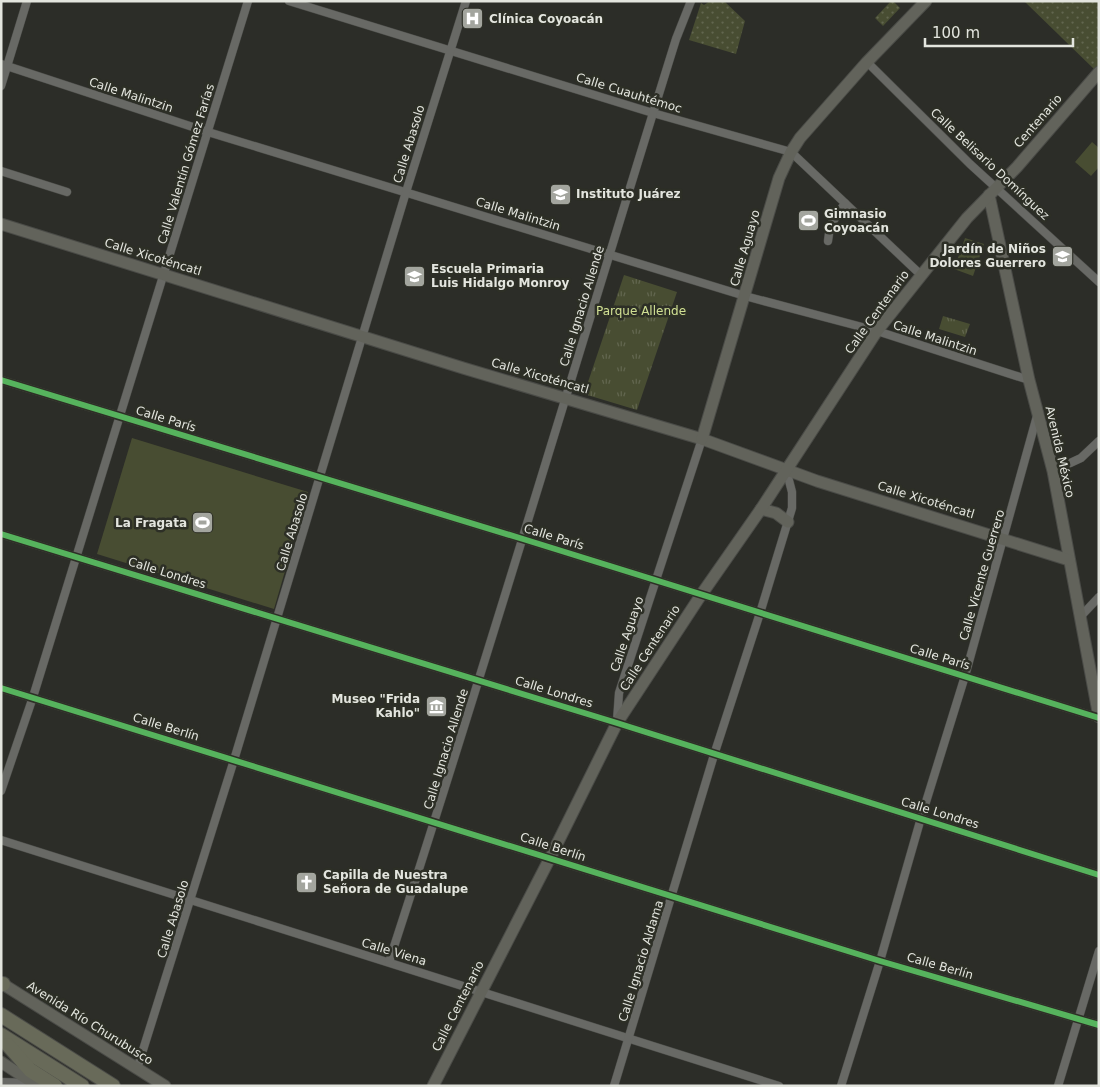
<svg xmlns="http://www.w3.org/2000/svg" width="1100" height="1087" viewBox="0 0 1100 1087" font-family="'DejaVu Sans',sans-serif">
  <defs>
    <pattern id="grass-dots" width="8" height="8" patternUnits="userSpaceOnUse" patternTransform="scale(1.25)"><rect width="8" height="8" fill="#484d32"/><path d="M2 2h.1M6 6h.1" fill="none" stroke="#62664f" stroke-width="1.8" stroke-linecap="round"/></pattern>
    <pattern id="park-tufts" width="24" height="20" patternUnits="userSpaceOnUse" patternTransform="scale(1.25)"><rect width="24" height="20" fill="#484d32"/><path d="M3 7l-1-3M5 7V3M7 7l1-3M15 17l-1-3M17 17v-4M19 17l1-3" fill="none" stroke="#62664f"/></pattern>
  </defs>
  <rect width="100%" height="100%" fill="#2c2d28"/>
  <g fill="url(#grass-dots)">
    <path d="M 710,1 L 724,1 L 745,21 L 736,54 L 689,40 L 701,3 L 704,5 Z"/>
    <path d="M 891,1 L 893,1 L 900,8 L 883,26 L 875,18 Z"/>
    <path d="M 1024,1 L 1099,1 L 1099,67 L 1096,71 Z"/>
  </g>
  <g fill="url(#park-tufts)">
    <path d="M 624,275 L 677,292 L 637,410 L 584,394 Z"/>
    <path d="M 943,316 L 970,324 L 965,337 L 939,329 Z"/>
  </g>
  <g fill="#484d32">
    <path d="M 1092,142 L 1099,148 L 1099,167 L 1091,176 L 1075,162 Z"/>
    <path d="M 965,238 L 984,244 L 973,276 L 954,269 Z"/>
    <path d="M 132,438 L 308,492 L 274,609 L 97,554 Z"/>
  </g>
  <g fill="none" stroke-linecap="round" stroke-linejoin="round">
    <defs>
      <g id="street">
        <path d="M 289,1 L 653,113 L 791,152 L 921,275"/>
        <path d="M 867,62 L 970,164 L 1099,282"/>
        <path d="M 1,64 L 208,132 L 745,296 L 877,331 L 1029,380"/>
        <path d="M 1,86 L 27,1"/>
        <path d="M 1,171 L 67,192"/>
        <path d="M 828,241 L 830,226 L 845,203"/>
        <path d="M 1,380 L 523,539 L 1099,718"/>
        <path d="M 1053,471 L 1081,458 L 1099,441"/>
        <path d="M 1,534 L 617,723 L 1099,875"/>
        <path d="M 1081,616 L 1099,597"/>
        <path d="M 1,688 L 880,961 L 1099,1025"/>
        <path d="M 617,721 L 619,693 L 702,439"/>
        <path d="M 1,791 L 33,697 L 248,1"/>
        <path d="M 1,840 L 779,1086"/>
        <path d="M 389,962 C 489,656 580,347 676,39 L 691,1"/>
        <path d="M 137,1069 L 234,760 L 406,192 L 466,1"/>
        <path d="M 1,1082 L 32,1083"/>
        <path d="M 614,1086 L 714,755 L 760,613 L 792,508 L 792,492 L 786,469"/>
        <path d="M 841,1086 L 880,961 L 921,818 L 965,676 L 1037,416"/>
        <path d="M 1058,1086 L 1099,951"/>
      </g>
      <g id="secondary">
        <path d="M 989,195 L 1029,380 L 1053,471 L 1099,717"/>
        <path d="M 1,224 L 463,368 L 702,439 L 817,481 L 1069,560"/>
        <path d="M 702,439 L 779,178 L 791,152 L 800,138 L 867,62 L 926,1"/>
        <path d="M 761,509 L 776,513 L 788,522"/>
        <path d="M 1,983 L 165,1086"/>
        <path d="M 1,1062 L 38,1086"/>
        <path d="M 433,1086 L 550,858 L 617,723 L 701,595 L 761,509 L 877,331 L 967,218 L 1017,167 L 1099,72"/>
      </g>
      <g id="highway">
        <path d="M 1,984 L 3,984"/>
        <path d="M 1,1015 L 113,1086"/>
        <path d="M 1,1035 L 82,1086"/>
        <path d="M 8,1045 L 30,1070 L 55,1086"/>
      </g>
    </defs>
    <use href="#street" stroke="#4a4b47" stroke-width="9"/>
    <use href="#secondary" stroke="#4a4b47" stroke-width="13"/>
    <use href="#highway" stroke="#4a4b47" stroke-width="16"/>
    <use href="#street" stroke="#686965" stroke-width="8"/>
    <use href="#secondary" stroke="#62635b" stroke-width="11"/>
    <use href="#highway" stroke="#686a59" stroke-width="14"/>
    <defs>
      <g id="cycleway">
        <path d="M 1,380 L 523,539 L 1099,718"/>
        <path d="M 1,534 L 617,723 L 1099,875"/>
        <path d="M 1,688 L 880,961 L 1099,1025"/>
      </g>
    </defs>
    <use href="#cycleway" stroke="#2d2f26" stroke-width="9"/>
    <use href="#cycleway" stroke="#56b35d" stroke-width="6"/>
  </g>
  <defs>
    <symbol id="hospital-square" viewBox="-11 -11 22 22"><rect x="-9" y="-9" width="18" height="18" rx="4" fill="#a3a59e" stroke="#2d2f26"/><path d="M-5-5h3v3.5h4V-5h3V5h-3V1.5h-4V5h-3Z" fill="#fff"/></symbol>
    <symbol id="school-square" viewBox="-11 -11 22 22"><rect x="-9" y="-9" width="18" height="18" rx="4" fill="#a3a59e" stroke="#2d2f26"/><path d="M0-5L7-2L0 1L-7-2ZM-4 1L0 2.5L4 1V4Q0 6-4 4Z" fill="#fff"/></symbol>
    <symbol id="stadium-square" viewBox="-11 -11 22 22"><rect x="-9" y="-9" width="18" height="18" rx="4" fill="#a3a59e" stroke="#2d2f26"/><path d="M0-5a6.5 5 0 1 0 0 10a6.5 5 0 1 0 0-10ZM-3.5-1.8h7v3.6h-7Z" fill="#fff"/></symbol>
    <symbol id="museum-square" viewBox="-11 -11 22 22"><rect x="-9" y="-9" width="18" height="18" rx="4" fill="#a3a59e" stroke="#2d2f26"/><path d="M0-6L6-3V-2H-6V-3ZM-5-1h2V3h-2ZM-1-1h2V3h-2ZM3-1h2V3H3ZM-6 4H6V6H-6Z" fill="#fff"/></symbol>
    <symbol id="church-square" viewBox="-11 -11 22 22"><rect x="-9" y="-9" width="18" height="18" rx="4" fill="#a3a59e" stroke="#2d2f26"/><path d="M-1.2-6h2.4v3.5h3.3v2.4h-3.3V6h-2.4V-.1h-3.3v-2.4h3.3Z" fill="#fff"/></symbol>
  </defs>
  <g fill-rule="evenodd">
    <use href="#hospital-square" x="460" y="6" width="25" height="25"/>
    <use href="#school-square" x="548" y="182" width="25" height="25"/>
    <use href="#stadium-square" x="796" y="208" width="25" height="25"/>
    <use href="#school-square" x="1050" y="244" width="25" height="25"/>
    <use href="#school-square" x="402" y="264" width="25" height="25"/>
    <use href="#stadium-square" x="190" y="510" width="25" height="25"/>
    <use href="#museum-square" x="424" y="694" width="25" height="25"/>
    <use href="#church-square" x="294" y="870" width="25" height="25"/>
  </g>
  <g text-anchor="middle" stroke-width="5" stroke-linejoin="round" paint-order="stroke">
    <g font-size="12" font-weight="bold" fill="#e3e5de" stroke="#2d2f26" text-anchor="start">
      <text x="489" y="23">Clínica Coyoacán</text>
      <text x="576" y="198">Instituto Juárez</text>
      <text x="824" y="218">Gimnasio<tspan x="824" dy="14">Coyoacán</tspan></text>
      <text x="1046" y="253" text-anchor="end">Jardín de Niños<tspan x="1046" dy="14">Dolores Guerrero</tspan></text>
      <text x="431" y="273">Escuela Primaria<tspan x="431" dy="14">Luis Hidalgo Monroy</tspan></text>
      <text x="187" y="527" text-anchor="end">La Fragata</text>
      <text x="420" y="703" text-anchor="end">Museo "Frida<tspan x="420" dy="14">Kahlo"</tspan></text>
      <text x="323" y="879">Capilla de Nuestra<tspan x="323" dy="14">Señora de Guadalupe</tspan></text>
    </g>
    <g font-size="12" fill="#e3e5de" stroke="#2d2f26">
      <text transform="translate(629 93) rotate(17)" y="4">Calle Cuauhtémoc</text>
      <text transform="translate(131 95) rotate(18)" y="4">Calle Malintzin</text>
      <text transform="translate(1038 121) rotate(-49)" y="4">Centenario</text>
      <text transform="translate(409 144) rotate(-73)" y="4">Calle Abasolo</text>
      <text transform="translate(186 164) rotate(-73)" y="4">Calle Valentín Gómez Farías</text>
      <text transform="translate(990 164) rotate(43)" y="4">Calle Belisario Domínguez</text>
      <text transform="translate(518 214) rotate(17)" y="4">Calle Malintzin</text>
      <text transform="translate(745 248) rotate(-74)" y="4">Calle Aguayo</text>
      <text transform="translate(153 257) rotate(17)" y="4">Calle Xicoténcatl</text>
      <text transform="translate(582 306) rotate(-73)" y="4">Calle Ignacio Allende</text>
      <text transform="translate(877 312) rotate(-54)" y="4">Calle Centenario</text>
      <text transform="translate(935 338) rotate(18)" y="4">Calle Malintzin</text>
      <text transform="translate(540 376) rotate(16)" y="4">Calle Xicoténcatl</text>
      <text transform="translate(166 419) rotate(17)" y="4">Calle París</text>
      <text transform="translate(1060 452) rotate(77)" y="4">Avenida México</text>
      <text transform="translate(926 500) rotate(17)" y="4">Calle Xicoténcatl</text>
      <text transform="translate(292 532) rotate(-73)" y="4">Calle Abasolo</text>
      <text transform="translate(554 537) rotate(17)" y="4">Calle París</text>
      <text transform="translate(167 573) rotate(17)" y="4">Calle Londres</text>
      <text transform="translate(982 575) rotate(-74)" y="4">Calle Vicente Guerrero</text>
      <text transform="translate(627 634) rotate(-71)" y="4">Calle Aguayo</text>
      <text transform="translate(650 648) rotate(-57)" y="4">Calle Centenario</text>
      <text transform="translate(940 657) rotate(17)" y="4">Calle París</text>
      <text transform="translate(554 692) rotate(17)" y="4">Calle Londres</text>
      <text transform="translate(166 727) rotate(17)" y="4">Calle Berlín</text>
      <text transform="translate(446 749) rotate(-73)" y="4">Calle Ignacio Allende</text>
      <text transform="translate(940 813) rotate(17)" y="4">Calle Londres</text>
      <text transform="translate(553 847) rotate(18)" y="4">Calle Berlín</text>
      <text transform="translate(173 919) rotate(-73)" y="4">Calle Abasolo</text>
      <text transform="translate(394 952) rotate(17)" y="4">Calle Viena</text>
      <text transform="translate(641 961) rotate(-73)" y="4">Calle Ignacio Aldama</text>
      <text transform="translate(940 966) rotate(16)" y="4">Calle Berlín</text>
      <text transform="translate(458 1006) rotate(-63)" y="4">Calle Centenario</text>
      <text transform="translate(90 1023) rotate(32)" y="4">Avenida Río Churubusco</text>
    </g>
    <g font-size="12" fill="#d1e094" stroke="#2d2f26">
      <text x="641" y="315">Parque Allende</text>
    </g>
  </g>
  <rect width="1100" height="1087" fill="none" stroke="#e3e5de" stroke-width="5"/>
  <path d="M925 38v8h148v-8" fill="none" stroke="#e3e5de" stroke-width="2.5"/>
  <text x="932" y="38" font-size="15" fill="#e3e5de" stroke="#2d2f26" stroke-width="4" paint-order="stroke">100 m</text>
</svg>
